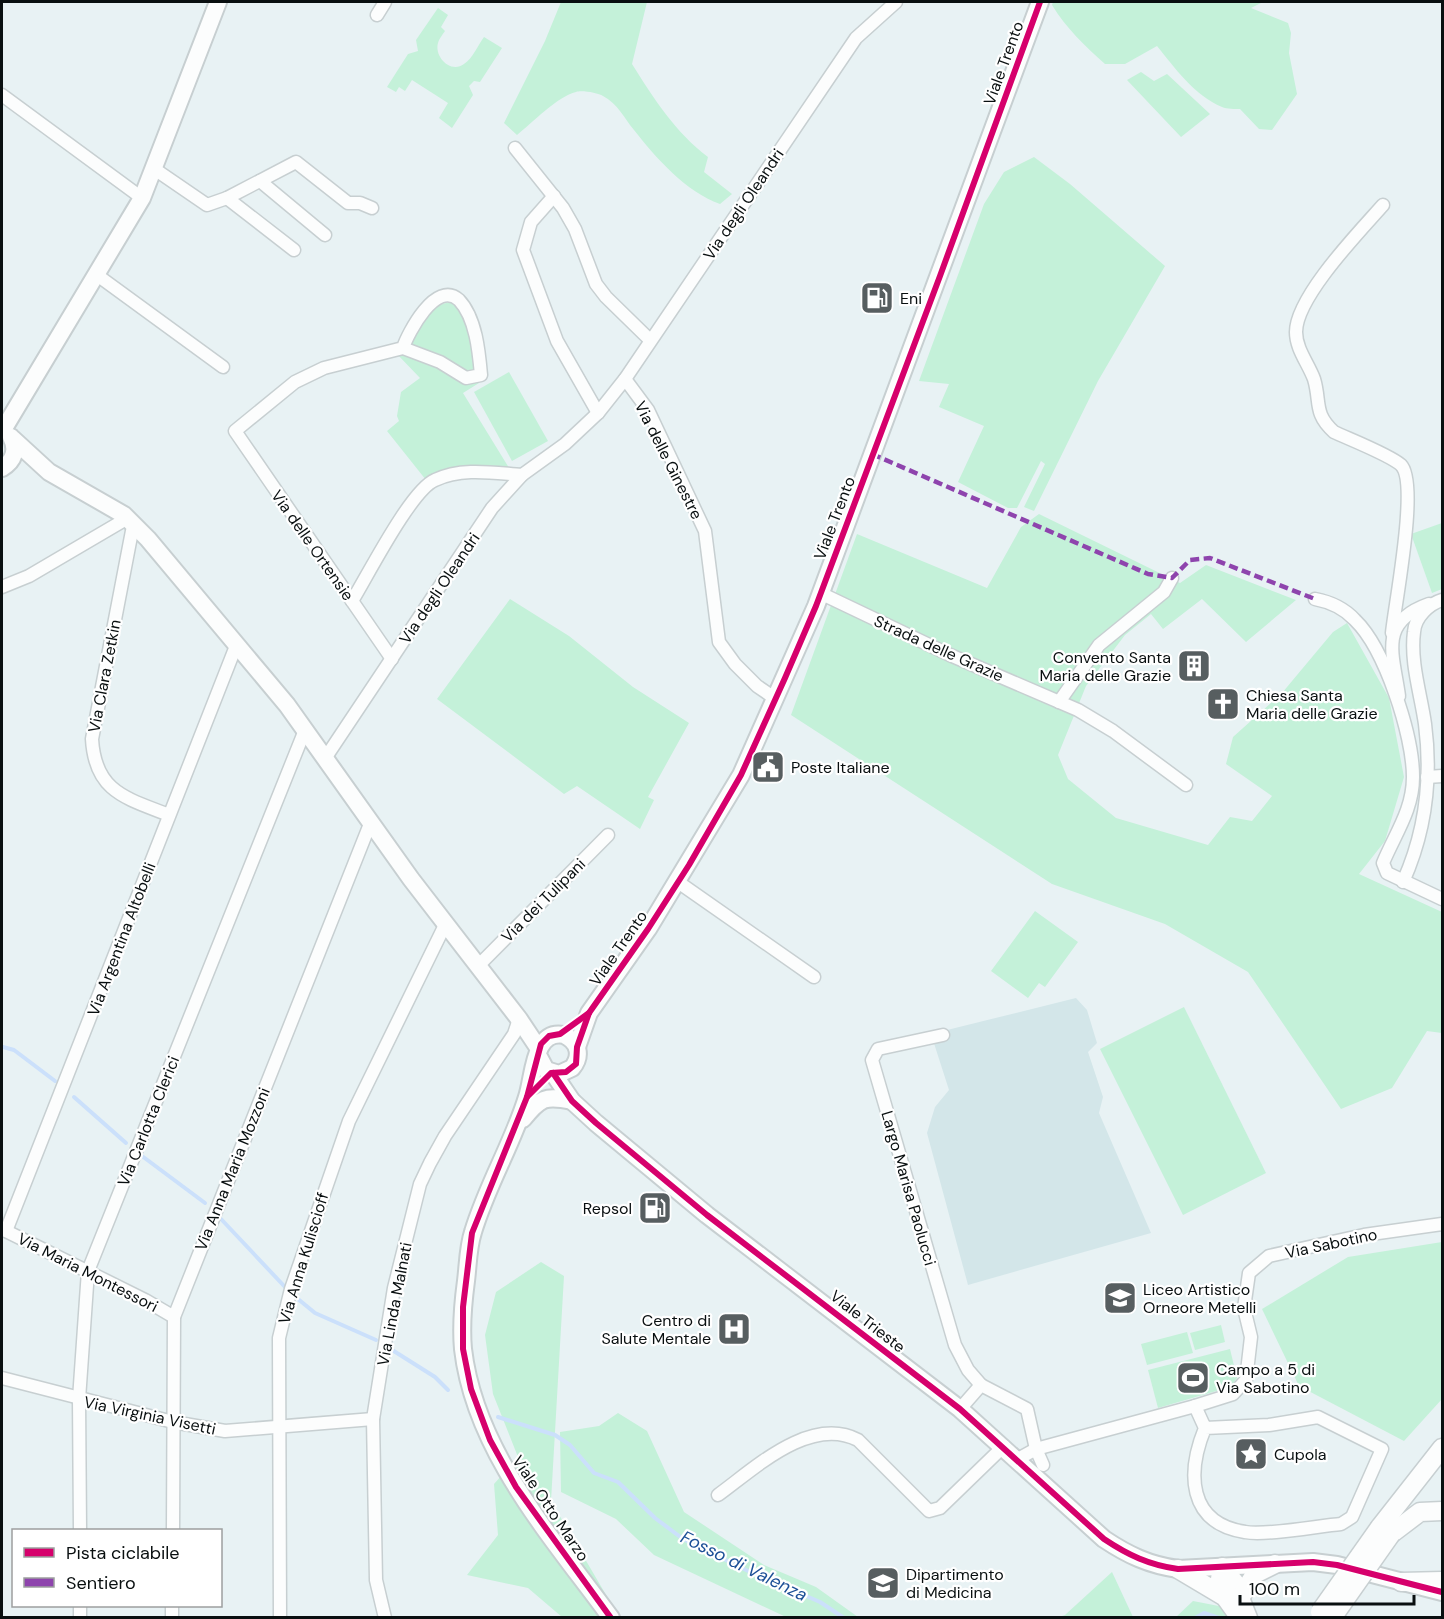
<svg xmlns="http://www.w3.org/2000/svg" width="1444" height="1619" viewBox="0 0 1444 1619" font-family="'DM Sans',sans-serif">
  <rect width="100%" height="100%" fill="#e8f2f4"/>
  <path fill="#d3e6e9" d="M 1076,998 L 1087,1010 L 1097,1043 L 1088,1052 L 1103,1097 L 1099,1113 L 1151,1233 L 968,1285 L 927,1133 L 935,1107 L 949,1090 L 931,1034 Z"/>
  <g fill="#c4f1d9">
    <path d="M 561,2 L 647,2 L 632,64 C 654,99 675,132 708,157 L 704,172 L 732,194 L 720,204 C 686,192 656,158 634,130 C 624,118 618,104 603,96 C 598,93 582,90 576,92 C 558,96 532,123 517,135 L 504,123 L 545,41 Z"/>
    <path d="M 1053,2 L 1263,2 L 1251,8 L 1288,23 L 1291,33 L 1289,53 L 1297,94 L 1272,130 L 1259,129 L 1240,109 C 1235,109 1227,109 1222,107 C 1195,96 1174,67 1157,46 L 1125,64 L 1105,64 C 1085,46 1066,28 1052,5 Z"/>
    <path d="M 438,8 L 448,15 L 441,27 L 445,31 C 443,34 439,39 438,43 C 434,57 451,74 464,64 C 473,58 478,45 484,37 L 502,48 L 480,82 L 474,81 L 469,86 L 473,95 L 452,128 L 439,118 L 448,103 L 412,80 L 405,91 L 399,87 L 396,92 L 387,87 L 408,54 L 418,51 L 416,40 Z"/>
    <path d="M 1141,72 L 1154,81 L 1167,74 L 1210,114 L 1181,137 L 1127,80 Z"/>
    <path d="M 1034,157 L 1070,184 L 1165,266 L 1098,381 L 1034,511 L 1024,507 L 1045,464 L 1041,461 L 1017,508 L 1008,508 L 958,482 L 984,426 L 939,407 L 949,384 L 919,381 L 984,204 L 1004,172 Z"/>
    <path d="M 459,301 L 469,325 L 477,373 L 473,375 L 406,346 C 417,321 430,302 459,301 Z"/>
    <path d="M 402,351 L 477,380 L 479,383 L 463,393 L 511,471 L 426,480 L 387,431 L 399,421 L 397,416 L 401,392 L 420,378 L 396,353 Z"/>
    <path d="M 509,372 L 548,441 L 512,461 L 474,392 Z"/>
    <path d="M 1039,514 L 1180,583 L 1206,565 L 1296,600 L 1246,642 L 1202,599 L 1163,629 L 1151,614 L 1125,635 L 1086,686 L 1058,755 L 1068,779 L 1116,818 L 1208,845 L 1230,817 L 1252,821 L 1272,796 L 1226,764 L 1233,737 L 1282,693 L 1333,632 L 1347,623 L 1389,698 L 1404,777 L 1385,841 L 1359,874 L 1442,912 L 1442,1033 L 1427,1031 L 1392,1088 L 1341,1109 L 1248,972 L 1165,924 L 1052,884 L 791,715 L 857,534 L 987,588 L 1021,527 Z"/>
    <path d="M 1442,523 L 1442,589 L 1432,593 L 1411,534 Z"/>
    <path d="M 510,599 L 569,636 L 633,687 L 689,723 L 648,797 L 654,800 L 640,829 L 577,786 L 564,794 L 437,699 Z"/>
    <path d="M 1035,911 L 1078,942 L 1045,987 L 1039,983 L 1028,998 L 991,971 Z"/>
    <path d="M 1184,1007 L 1266,1173 L 1183,1215 L 1100,1049 Z"/>
    <path d="M 1442,1242 L 1442,1399 L 1404,1441 L 1299,1386 L 1262,1309 L 1348,1257 Z"/>
    <path d="M 541,1262 L 564,1276 L 551,1501 L 619,1617 L 562,1617 L 528,1588 L 467,1575 L 498,1535 L 494,1484 L 518,1457 L 493,1394 L 485,1335 L 496,1292 Z"/>
    <path d="M 1221,1325 L 1225,1342 L 1195,1350 L 1190,1333 Z"/>
    <path d="M 1187,1332 L 1193,1353 L 1147,1365 L 1141,1344 Z"/>
    <path d="M 1230,1349 L 1237,1378 L 1230,1387 L 1158,1408 L 1148,1370 Z"/>
    <path d="M 618,1413 L 647,1431 L 684,1512 L 764,1565 L 816,1587 L 858,1617 L 786,1617 L 654,1555 L 616,1519 L 561,1492 L 560,1432 L 599,1426 Z"/>
    <path d="M 1112,1572 L 1133,1617 L 1059,1617 L 1065,1615 Z"/>
    <path d="M 1193,1601 L 1224,1607 L 1231,1618 L 1175,1618 Z"/>
  </g>
  <g fill="none" stroke-linecap="round" stroke-linejoin="round">
    <g stroke="#cbe0fb" stroke-width="4">
      <path d="M 3,1047 L 14,1050 L 55,1081"/>
      <path d="M 74,1097 L 126,1143"/>
      <path d="M 142,1156 L 205,1203"/>
      <path d="M 221,1219 L 285,1287"/>
      <path d="M 298,1299 L 315,1313 L 376,1340"/>
      <path d="M 389,1348 L 435,1377 L 448,1390"/>
      <path d="M 498,1417 L 555,1435 L 570,1445 L 594,1473 L 618,1482 L 655,1518 L 683,1539 L 746,1570 L 820,1602 L 844,1618"/>
      <path d="M 1195,1618 L 1204,1613 L 1219,1618"/>
    </g>
    <defs>
      <g id="street">
        <path d="M 377,15 L 385,2"/>
        <path d="M 2,95 L 142,198"/>
        <path d="M 515,148 L 563,208 L 575,229 L 596,284 L 606,297 L 650,340"/>
        <path d="M 153,168 L 207,205 L 227,198 L 296,162 L 348,203 L 360,203 L 372,208"/>
        <path d="M 260,181 L 325,235"/>
        <path d="M 554,196 L 531,222 L 523,250 L 557,341 L 598,413"/>
        <path d="M 227,198 L 294,250"/>
        <path d="M 1383,205 C 1360,231 1296,297 1296,332 C 1296,349 1308,363 1314,379 C 1321,402 1313,413 1334,432 C 1349,439 1390,455 1401,465 C 1419,483 1395,603 1392,633"/>
        <path d="M 97,275 L 223,367"/>
        <path d="M 625,379 L 648,410 L 705,531 L 719,642 L 735,664 L 757,686 L 776,699"/>
        <path d="M 132,531 L 92,739 C 95,792 126,798 169,815"/>
        <path d="M 2,587 L 29,576 L 121,522"/>
        <path d="M 820,593 L 950,655 L 1078,710 L 1113,731 L 1186,785"/>
        <path d="M 1315,599 C 1331,602 1344,608 1355,620 C 1385,649 1413,735 1413,777 C 1413,810 1395,834 1383,863 L 1387,873 L 1442,899"/>
        <path d="M 352,601 C 368,575 411,490 435,480 C 462,467 494,473 522,475"/>
        <path d="M 392,659 L 235,431 L 295,382 L 324,368 L 403,348 L 440,362 L 466,378 L 481,375 C 479,352 476,318 459,300 C 436,279 408,333 403,348"/>
        <path d="M 1399,696 C 1393,653 1378,622 1429,604"/>
        <path d="M 1059,702 L 1099,645 L 1164,592 L 1172,578"/>
        <path d="M 326,757 L 492,508 L 522,475 L 565,444 L 598,413 L 625,379 L 856,38 L 896,2"/>
        <path d="M 1427,777 L 1442,776"/>
        <path d="M 678,882 L 814,977"/>
        <path d="M 1403,882 C 1425,833 1432,778 1425,724 C 1421,695 1410,662 1414,632 C 1415,617 1429,604 1442,600"/>
        <path d="M 478,966 L 608,835"/>
        <path d="M 943,1035 L 878,1049 L 872,1060 L 955,1345 L 968,1370 L 981,1385"/>
        <path d="M 2,1229 L 145,1300 L 174,1317"/>
        <path d="M 6,1231 L 236,646"/>
        <path d="M 2,1378 L 173,1422 L 225,1431 L 373,1419"/>
        <path d="M 1195,1406 L 1233,1394 L 1246,1380 L 1251,1337 L 1244,1308 L 1249,1273 L 1269,1256 L 1364,1235 L 1442,1224"/>
        <path d="M 960,1409 L 981,1385 L 1027,1409 L 1036,1449 L 1043,1465"/>
        <path d="M 1018,1459 L 1036,1449 L 1195,1406 L 1205,1428 C 1187,1472 1187,1523 1245,1532 C 1265,1536 1318,1526 1341,1524 L 1352,1517 L 1382,1449 L 1318,1417 L 1269,1425 L 1205,1428"/>
        <path d="M 718,1495 C 754,1469 810,1415 858,1440 L 929,1511 L 940,1508 L 1004,1446"/>
        <path d="M 80,1530 L 79,1399 L 88,1271 L 305,730"/>
        <path d="M 173,1530 L 174,1317 L 370,824"/>
        <path d="M 80,1606 L 80,1618"/>
        <path d="M 172,1618 L 172,1606"/>
        <path d="M 280,1618 L 279,1338 L 291,1289 L 349,1121 L 445,925"/>
        <path d="M 385,1618 L 376,1580 L 373,1419 L 394,1288 L 420,1184 L 430,1163 L 445,1136 L 514,1034 L 519,1019"/>
      </g>
      <g id="secondary">
        <path d="M 3,430 L 142,198 L 218,2"/>
        <path d="M 13,439 L 49,472 L 124,515 L 148,539 L 287,705 L 411,879 L 519,1019 L 539,1049"/>
        <path d="M 2,468 C 14,461 18,450 11,437"/>
        <path d="M 577,1047 L 589,1013 L 648,929 L 741,775 L 816,606 L 1040,2"/>
        <path d="M 538,1055 L 546,1070 L 559,1074 L 572,1068 C 582,1056 579,1042 564,1035 C 533,1029 534,1076 527,1097 C 513,1143 487,1185 473,1232 C 468,1247 468,1265 466,1281 C 463,1303 461,1327 463,1349 C 475,1452 552,1537 611,1618"/>
        <path d="M 553,1073 L 572,1101 L 596,1123 L 707,1215 L 960,1409 L 1104,1539 C 1128,1555 1149,1565 1178,1569 L 1313,1562 L 1337,1565 L 1442,1592"/>
        <path d="M 523,1119 C 540,1098 545,1095 572,1101"/>
      </g>
      <g id="primary">
        <path d="M 1380,1527 L 1442,1448"/>
        <path d="M 1391,1534 L 1420,1512 L 1442,1511"/>
        <path d="M 1178,1569 L 1225,1597 L 1240,1618"/>
        <path d="M 1401,1582 L 1442,1581"/>
        <path d="M 1225,1597 L 1219,1585 L 1222,1567 L 1235,1583 L 1240,1598"/>
        <path d="M 1248,1618 L 1240,1598 L 1255,1574 L 1275,1564"/>
      </g>
    </defs>
    <use href="#street" stroke="#c7cfd1" stroke-width="15"/>
    <use href="#secondary" stroke="#c7cfd1" stroke-width="20"/>
    <use href="#primary" stroke="#c7cfd1" stroke-width="21"/>
    <use href="#street" stroke="#fcfdfd" stroke-width="12"/>
    <use href="#secondary" stroke="#fcfdfd" stroke-width="16"/>
    <use href="#primary" stroke="#fcfdfd" stroke-width="18"/>
    <defs>
      <g id="primary-bridge">
        <path d="M 1320,1612 L 1380,1527"/>
        <path d="M 1332,1618 L 1391,1534"/>
      </g>
    </defs>
    <use href="#primary-bridge" stroke="#c7cfd1" stroke-width="21" stroke-linecap="butt"/>
    <use href="#primary-bridge" stroke="#fcfdfd" stroke-width="18"/>
    <path stroke="#8e44ad" stroke-width="4.5" stroke-dasharray="9 4.5" stroke-linecap="butt" d="M 872,454 L 1148,574 L 1172,578 L 1190,560 L 1210,558 L 1315,599"/>
    <defs>
      <g id="cycleway">
        <path d="M 589,1013 L 560,1034 L 549,1036 L 541,1044 L 527,1097 L 472,1233 L 463,1307 L 463,1349 L 471,1389 L 490,1440 L 516,1487 L 611,1618"/>
        <path d="M 553,1073 L 572,1101 L 596,1123 L 707,1215 L 960,1409 L 1104,1539 C 1128,1555 1149,1565 1178,1569 L 1313,1562 L 1337,1565 L 1442,1592"/>
        <path d="M 527,1097 L 551,1073 L 566,1072 L 576,1064 L 577,1047 L 589,1013 L 648,929 L 689,865 L 741,775 L 785,678 L 816,606 L 940,276 L 1040,2"/>
      </g>
    </defs>
    <use href="#cycleway" stroke="#fff" stroke-width="10"/>
    <use href="#cycleway" stroke="#d6006c" stroke-width="6"/>
  </g>
  <defs>
    <symbol id="fuel-square" viewBox="-11 -11 22 22"><rect x="-9" y="-9" width="18" height="18" rx="4" fill="#575e60" stroke="#fff"/><path d="M-5.5-6h7V0h2V4h1.3V-2.5L3-4.5l.8-.8L6-3V5H2.5V1h-1V6h-7ZM-4.2-4.7v3.2H.2V-4.7Z" fill="#fff"/></symbol>
    <symbol id="building-square" viewBox="-11 -11 22 22"><rect x="-9" y="-9" width="18" height="18" rx="4" fill="#575e60" stroke="#fff"/><path d="M-4-6H4V6H1V3H-1V6H-4ZM-2.5-4.3h1.7v1.8h-1.7ZM.8-4.3h1.7v1.8H.8ZM-2.5-1h1.7V.8h-1.7ZM.8-1h1.7V.8H.8Z" fill="#fff"/></symbol>
    <symbol id="church-square" viewBox="-11 -11 22 22"><rect x="-9" y="-9" width="18" height="18" rx="4" fill="#575e60" stroke="#fff"/><path d="M-1.2-6h2.4v3.5h3.3v2.4h-3.3V6h-2.4V-.1h-3.3v-2.4h3.3Z" fill="#fff"/></symbol>
    <symbol id="civic-square" viewBox="-11 -11 22 22"><rect x="-9" y="-9" width="18" height="18" rx="4" fill="#575e60" stroke="#fff"/><path d="M-.6-6.5H3V-4.5H.6V-3L4-1V1h2V6H-6V1h2V-1L-.6-3ZM-1.2 2.5V6h2.4V2.5Z" fill="#fff"/></symbol>
    <symbol id="school-square" viewBox="-11 -11 22 22"><rect x="-9" y="-9" width="18" height="18" rx="4" fill="#575e60" stroke="#fff"/><path d="M0-5L7-2L0 1L-7-2ZM-4 1L0 2.5L4 1V4Q0 6-4 4Z" fill="#fff"/></symbol>
    <symbol id="hospital-square" viewBox="-11 -11 22 22"><rect x="-9" y="-9" width="18" height="18" rx="4" fill="#575e60" stroke="#fff"/><path d="M-5-5h3v3.5h4V-5h3V5h-3V1.5h-4V5h-3Z" fill="#fff"/></symbol>
    <symbol id="stadium-square" viewBox="-11 -11 22 22"><rect x="-9" y="-9" width="18" height="18" rx="4" fill="#575e60" stroke="#fff"/><path d="M0-5a6.5 5 0 1 0 0 10a6.5 5 0 1 0 0-10ZM-3.5-1.8h7v3.6h-7Z" fill="#fff"/></symbol>
    <symbol id="sight-square" viewBox="-11 -11 22 22"><rect x="-9" y="-9" width="18" height="18" rx="4" fill="#575e60" stroke="#fff"/><path d="M0-6L1.8-2.2L6-1.7L2.9 1.2L3.7 5.4L0 3.3L-3.7 5.4L-2.9 1.2L-6-1.7L-1.8-2.2Z" fill="#fff"/></symbol>
    <symbol id="university-square" viewBox="-11 -11 22 22"><rect x="-9" y="-9" width="18" height="18" rx="4" fill="#575e60" stroke="#fff"/><path d="M0-5L7-2L0 1L-7-2ZM-4 1L0 2.5L4 1V4Q0 6-4 4Z" fill="#fff"/></symbol>
  </defs>
  <g fill-rule="evenodd">
    <use href="#fuel-square" x="858" y="279" width="38" height="38"/>
    <use href="#building-square" x="1175" y="647" width="38" height="38"/>
    <use href="#church-square" x="1204" y="685" width="38" height="38"/>
    <use href="#civic-square" x="749" y="748" width="38" height="38"/>
    <use href="#fuel-square" x="636" y="1189" width="38" height="38"/>
    <use href="#school-square" x="1101" y="1279" width="38" height="38"/>
    <use href="#hospital-square" x="715" y="1310" width="38" height="38"/>
    <use href="#stadium-square" x="1174" y="1359" width="38" height="38"/>
    <use href="#sight-square" x="1232" y="1435" width="38" height="38"/>
    <use href="#university-square" x="864" y="1564" width="38" height="38"/>
  </g>
  <g text-anchor="middle" stroke-width="4.5" stroke-linejoin="round" paint-order="stroke">
    <g font-size="16" fill="#090f10" stroke="#fff">
      <text transform="translate(1003 63) rotate(-70)" y="6">Viale Trento</text>
      <text transform="translate(743 204) rotate(-56)" y="6">Via degli Oleandri</text>
      <text transform="translate(669 460) rotate(63)" y="6">Via delle Ginestre</text>
      <text transform="translate(834 518) rotate(-69)" y="6">Viale Trento</text>
      <text transform="translate(313 545) rotate(55)" y="6">Via delle Ortensie</text>
      <text transform="translate(439 588) rotate(-56)" y="6">Via degli Oleandri</text>
      <text transform="translate(939 648) rotate(24)" y="6">Strada delle Grazie</text>
      <text transform="translate(104 676) rotate(-79)" y="6">Via Clara Zetkin</text>
      <text transform="translate(543 900) rotate(-45)" y="6">Via dei Tulipani</text>
      <text transform="translate(121 939) rotate(-69)" y="6">Via Argentina Altobelli</text>
      <text transform="translate(618 948) rotate(-55)" y="6">Viale Trento</text>
      <text transform="translate(148 1121) rotate(-68)" y="6">Via Carlotta Clerici</text>
      <text transform="translate(232 1169) rotate(-68)" y="6">Via Anna Maria Mozzoni</text>
      <text transform="translate(909 1188) rotate(74)" y="6">Largo Marisa Paolucci</text>
      <text transform="translate(1331 1243) rotate(-12)" y="6">Via Sabotino</text>
      <text transform="translate(303 1258) rotate(-73)" y="6">Via Anna Kuliscioff</text>
      <text transform="translate(88 1272) rotate(27)" y="6">Via Maria Montessori</text>
      <text transform="translate(394 1304) rotate(-79)" y="6">Via Linda Malnati</text>
      <text transform="translate(868 1321) rotate(38)" y="6">Viale Trieste</text>
      <text transform="translate(150 1415) rotate(12)" y="6">Via Virginia Visetti</text>
      <text transform="translate(551 1508) rotate(56)" y="6">Viale Otto Marzo</text>
    </g>
    <g font-size="16" fill="#090f10" stroke="#fff" text-anchor="start">
      <text x="900" y="304">Eni</text>
      <text x="1171" y="663" text-anchor="end">Convento Santa<tspan x="1171" dy="18">Maria delle Grazie</tspan></text>
      <text x="1246" y="701">Chiesa Santa<tspan x="1246" dy="18">Maria delle Grazie</tspan></text>
      <text x="791" y="773">Poste Italiane</text>
      <text x="632" y="1214" text-anchor="end">Repsol</text>
      <text x="1143" y="1295">Liceo Artistico<tspan x="1143" dy="18">Orneore Metelli</tspan></text>
      <text x="711" y="1326" text-anchor="end">Centro di<tspan x="711" dy="18">Salute Mentale</tspan></text>
      <text x="1216" y="1375">Campo a 5 di<tspan x="1216" dy="18">Via Sabotino</tspan></text>
      <text x="1274" y="1460">Cupola</text>
      <text x="906" y="1580">Dipartimento<tspan x="906" dy="18">di Medicina</tspan></text>
    </g>
    <g font-size="18" font-style="italic" fill="#1d5097" stroke="#fff">
      <text transform="translate(744 1566) rotate(26)" y="6">Fosso di Valenza</text>
    </g>
  </g>
  <rect width="1444" height="1619" fill="none" stroke="#090f10" stroke-width="6"/>
  <rect x="12" y="1529" width="210" height="78" fill="#ffffff" stroke="#9d9f9f" stroke-width="1.5"/>
  <rect x="24" y="1548" width="30" height="9" fill="#d6006c" stroke="#9d9f9f" stroke-width="1.5"/>
  <text x="66" y="1559" font-size="18" fill="#090f10">Pista ciclabile</text>
  <rect x="24" y="1578" width="30" height="9" fill="#8e44ad" stroke="#9d9f9f" stroke-width="1.5"/>
  <text x="66" y="1589" font-size="18" fill="#090f10">Sentiero</text>
  <path d="M1240 1595v9h174v-9" fill="none" stroke="#090f10" stroke-width="3"/>
  <text x="1249" y="1595" font-size="18" fill="#090f10" stroke="#ffffff" stroke-width="4.5" paint-order="stroke">100 m</text>
</svg>
